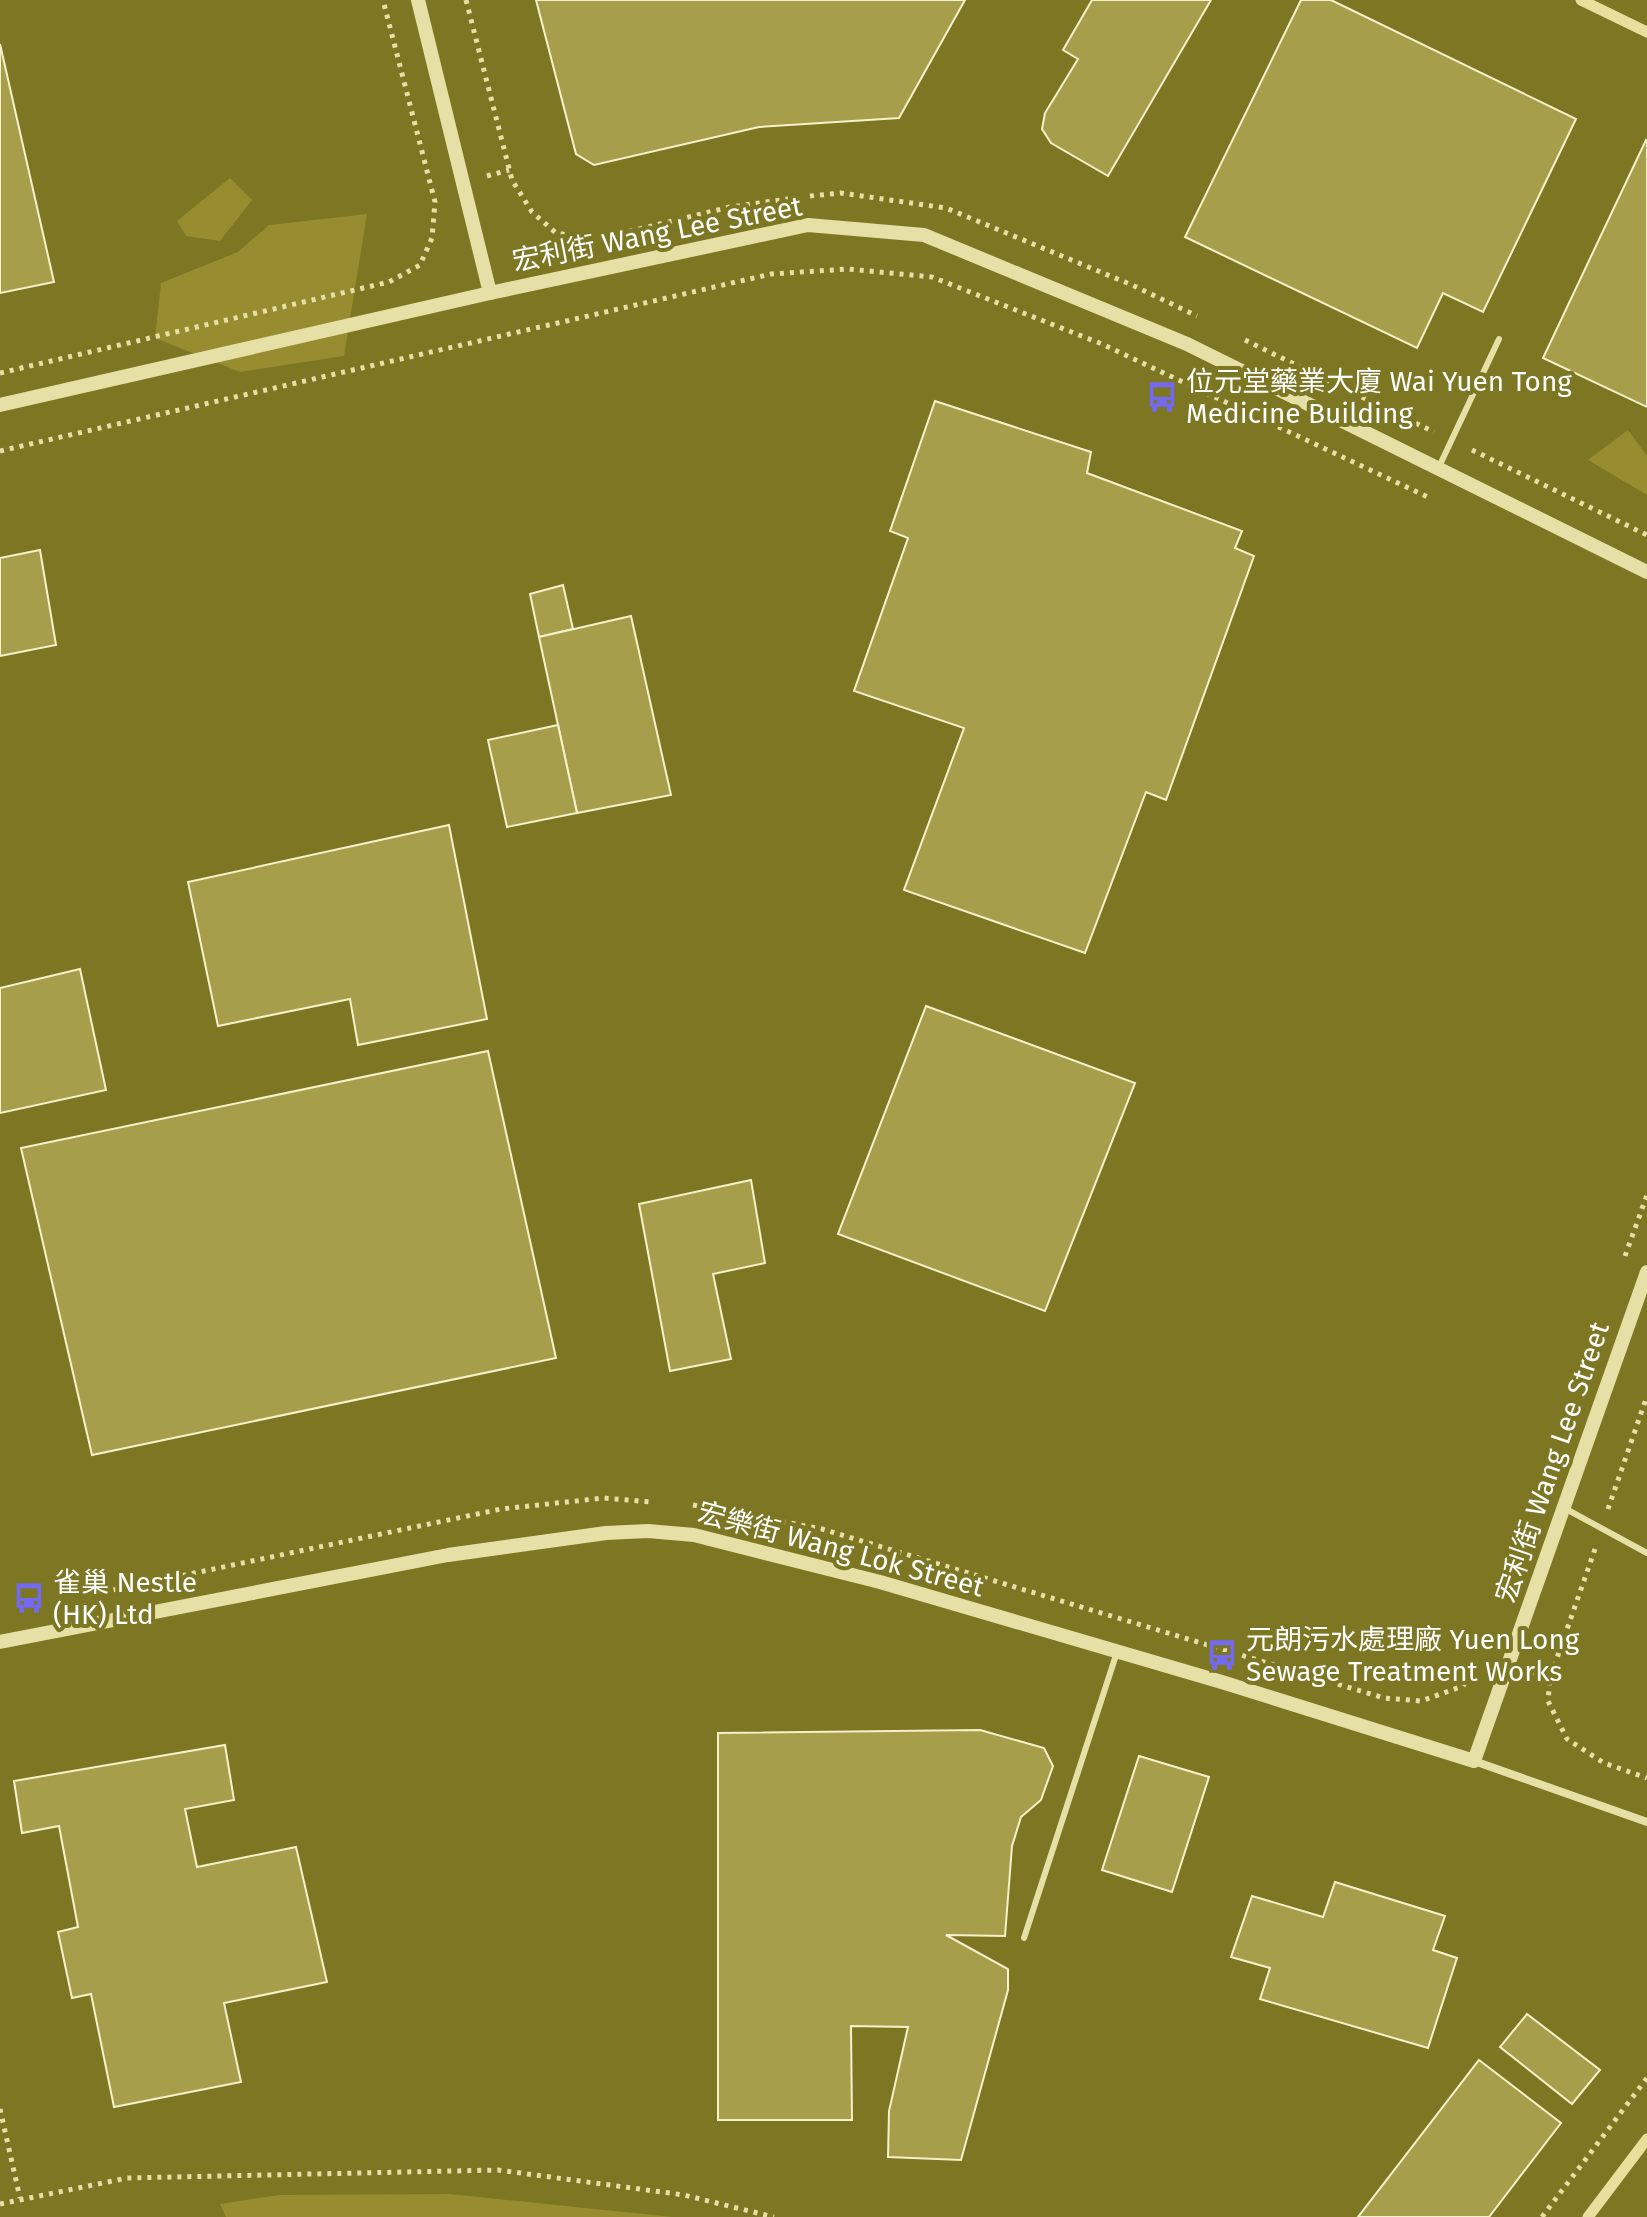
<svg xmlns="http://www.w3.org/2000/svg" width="1647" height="2217" viewBox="0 0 1647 2217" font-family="'Fira Sans','Noto Sans TC',sans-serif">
  <rect width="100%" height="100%" fill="#7d7623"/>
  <g fill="#978d30">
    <path d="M 230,178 L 252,200 L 220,241 L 186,236 L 177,221 Z"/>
    <path d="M 367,214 L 344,356 L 240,372 L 155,338 L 161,283 L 238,252 L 269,225 Z"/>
    <path d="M 1628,430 L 1647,456 L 1647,495 L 1588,460 Z"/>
    <path d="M 450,2194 L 673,2217 L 226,2217 L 220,2204 L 279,2195 Z"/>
  </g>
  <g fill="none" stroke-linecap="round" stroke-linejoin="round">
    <g stroke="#e7df9b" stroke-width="11">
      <path d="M 1581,0 L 1647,32"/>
      <path d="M 1588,2217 L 1647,2139"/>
    </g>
  </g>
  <g fill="#a69e4b" stroke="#f5f1ca" stroke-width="2">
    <path d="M 536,0 L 965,0 L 899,118 L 759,127 L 594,165 L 576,154 Z"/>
    <path d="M 1092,0 L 1211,0 L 1108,176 L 1051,143 L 1042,129 L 1045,113 L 1078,59 L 1063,50 Z"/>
    <path d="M 1301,0 L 1331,0 L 1576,119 L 1483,312 L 1443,293 L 1417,348 L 1185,237 Z"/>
    <path d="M 0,44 L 54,282 L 0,293 Z"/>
    <path d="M 1646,140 L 1647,141 L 1647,407 L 1543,358 Z"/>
    <path d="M 935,401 L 1091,452 L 1087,473 L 1242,531 L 1235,548 L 1254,556 L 1166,800 L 1146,792 L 1085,953 L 904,890 L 964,728 L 854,691 L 908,538 L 890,531 Z"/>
    <path d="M 40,550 L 56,645 L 0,656 L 0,558 Z"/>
    <path d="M 563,585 L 573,629 L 539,637 L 530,594 Z"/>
    <path d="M 631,616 L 671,795 L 577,813 L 539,637 Z"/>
    <path d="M 558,725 L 577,813 L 507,827 L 488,740 Z"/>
    <path d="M 449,825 L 487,1019 L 358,1045 L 350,999 L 218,1026 L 188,882 Z"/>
    <path d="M 80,969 L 106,1090 L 0,1113 L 0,988 Z"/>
    <path d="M 926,1006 L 1135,1083 L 1045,1311 L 838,1234 Z"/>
    <path d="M 488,1051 L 556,1358 L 92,1455 L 21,1148 Z"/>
    <path d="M 751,1180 L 765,1263 L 713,1274 L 731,1359 L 670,1371 L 639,1204 Z"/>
    <path d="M 980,1730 L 1044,1748 L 1053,1766 L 1041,1800 L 1021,1817 L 1012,1846 L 1005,1936 L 946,1935 L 1008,1969 L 1008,1990 L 961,2160 L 888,2157 L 889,2111 L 908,2027 L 851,2026 L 852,2120 L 718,2120 L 718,1733 Z"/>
    <path d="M 225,1745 L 234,1800 L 185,1809 L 197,1867 L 296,1847 L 327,1982 L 224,2003 L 241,2082 L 114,2107 L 91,1994 L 72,1998 L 58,1932 L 78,1927 L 59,1826 L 22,1833 L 14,1781 Z"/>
    <path d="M 1139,1756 L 1209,1777 L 1172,1892 L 1102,1870 Z"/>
    <path d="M 1335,1882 L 1445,1916 L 1433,1950 L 1457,1958 L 1428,2048 L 1260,1999 L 1270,1968 L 1231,1957 L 1252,1896 L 1323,1917 Z"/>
    <path d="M 1527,2014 L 1600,2070 L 1572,2104 L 1500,2047 Z"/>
    <path d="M 1479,2060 L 1561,2123 L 1489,2217 L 1358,2217 Z"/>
  </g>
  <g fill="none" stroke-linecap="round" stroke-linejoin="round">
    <g stroke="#e6e0a7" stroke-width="5" stroke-dasharray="4 6" stroke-linecap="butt">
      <path d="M 466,0 L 512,180 L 532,212 L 556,233 L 594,240 L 730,207 L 788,199"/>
      <path d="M 487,176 L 509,170"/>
      <path d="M 810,196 L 841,193 L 946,208 L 1132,285 L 1197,316"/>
      <path d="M 1245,340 L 1434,432"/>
      <path d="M 0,373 L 389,282 L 420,265 L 432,238 L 435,202 L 383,0"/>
      <path d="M 1472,450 L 1647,535"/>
      <path d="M 0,451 L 771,274 L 848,269 L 932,277 L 1102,344 L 1432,499"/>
      <path d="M 1625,1256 L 1647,1195"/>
      <path d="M 693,1505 L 822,1529 L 1384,1698 L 1421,1701 L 1463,1686 L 1479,1661"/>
      <path d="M 1608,1509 L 1647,1396"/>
      <path d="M 1595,1549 L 1550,1678 L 1548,1701 L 1567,1739 L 1604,1763 L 1647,1778"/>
      <path d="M 94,1594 L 501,1509 L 604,1498 L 651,1502"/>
      <path d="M 1530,1673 L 1550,1678"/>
      <path d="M 0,2109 L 20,2198"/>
      <path d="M 0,2204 L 127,2178 L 498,2170 L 684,2195 L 774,2217"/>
      <path d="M 1542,2217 L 1647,2078"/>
    </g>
    <g stroke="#e6e0a7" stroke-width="6">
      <path d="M 1438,469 L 1499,339"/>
      <path d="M 1566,1509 L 1647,1553"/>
      <path d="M 1024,1938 L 1117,1652"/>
    </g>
    <path stroke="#e6e0a7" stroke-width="8" d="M 1474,1761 L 1647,1822"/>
    <g stroke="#e6e0a7" stroke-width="14">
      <path d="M 418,0 L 490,293"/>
      <path d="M 0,405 L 490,293 L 808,225 L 924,235 L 1187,344 L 1647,572"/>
      <path d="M 0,1642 L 448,1555 L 606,1533 L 648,1531 L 694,1535 L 880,1582 L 1225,1683 L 1474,1761 L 1647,1272"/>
    </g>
  </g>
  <defs>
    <symbol id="bus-bare" viewBox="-9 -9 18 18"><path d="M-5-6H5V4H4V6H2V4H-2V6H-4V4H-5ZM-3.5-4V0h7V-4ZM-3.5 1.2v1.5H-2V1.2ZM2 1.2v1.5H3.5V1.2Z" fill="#746af1" stroke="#7d7623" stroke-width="2.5" paint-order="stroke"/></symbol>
  </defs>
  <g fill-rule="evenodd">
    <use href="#bus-bare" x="1140" y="375" width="44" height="44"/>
    <use href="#bus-bare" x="7" y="1576" width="44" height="44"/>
    <use href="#bus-bare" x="1200" y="1633" width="44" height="44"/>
  </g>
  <g text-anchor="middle" stroke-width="8" stroke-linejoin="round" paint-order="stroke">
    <g font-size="28" fill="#fff" stroke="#7d7623">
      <text transform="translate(657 233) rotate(-11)" y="10">宏利街 Wang Lee Street</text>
      <text transform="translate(1552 1462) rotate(-71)" y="10">宏利街 Wang Lee Street</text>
      <text transform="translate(841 1549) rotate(15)" y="10">宏樂街 Wang Lok Street</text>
    </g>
    <g font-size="28" fill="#fff" stroke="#7d7623" text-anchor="start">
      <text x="1186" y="391">位元堂藥業大廈 Wai Yuen Tong<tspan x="1186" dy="32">Medicine Building</tspan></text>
      <text x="53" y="1592">雀巢 Nestle<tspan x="53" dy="32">(HK) Ltd</tspan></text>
      <text x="1246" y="1649">元朗污水處理廠 Yuen Long<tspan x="1246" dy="32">Sewage Treatment Works</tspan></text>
    </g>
  </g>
</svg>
